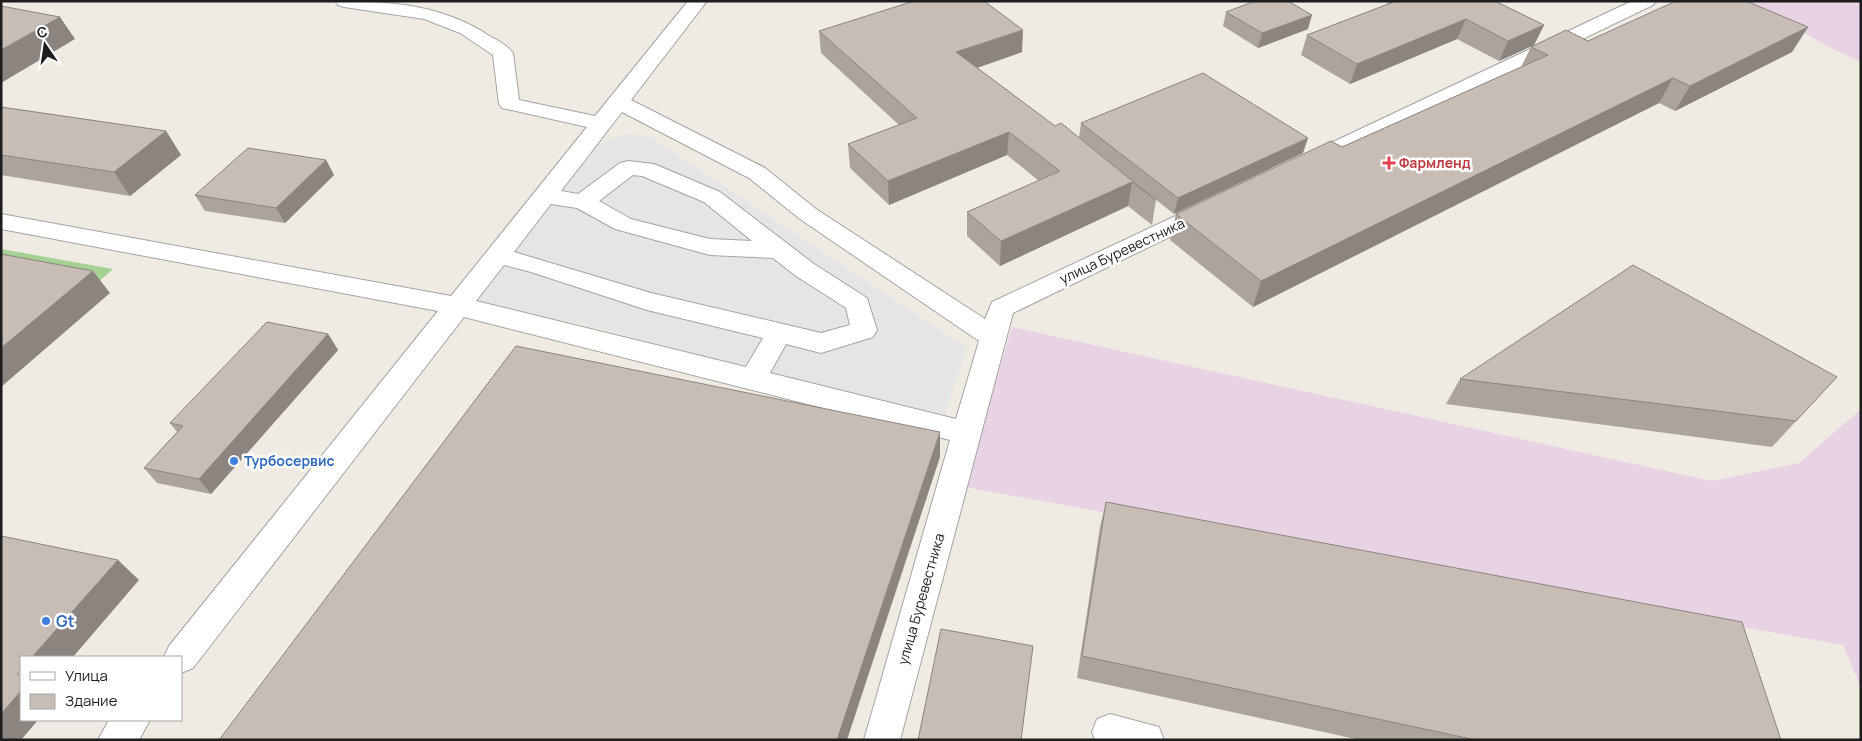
<svg xmlns="http://www.w3.org/2000/svg" width="1862" height="741" viewBox="0 0 1862 741" font-family="Manrope,sans-serif">
  <rect width="100%" height="100%" fill="#efebe2"/>
  <g fill="#e8d3e5">
    <path d="M 1747,1 L 1861,1 L 1861,62 L 1831,48 Z"/>
    <path d="M 1012,327 L 1712,481 L 1799,463 L 1861,409 L 1861,688 L 1843,645 L 964,487 Z"/>
  </g>
  <path fill="#a6d194" d="M 1,249 L 113,269 L 95,285 L 1,267 Z"/>
  <path fill="#e5e5e5" d="M 627,134 L 645,135 L 654,139 L 967,348 L 943,419 L 590,326 L 486,304 L 477,300 L 482,288 L 598,144 Z"/>
  <g fill="none" stroke-linecap="round" stroke-linejoin="round">
    <defs>
      <g id="minor">
        <path d="M 335,1 C 391,1 444,5 491,37 C 499,41 508,46 513,53 L 519,100 L 595,116 L 688,1 L 707,1 L 631,100 L 765,168 L 816,209 L 985,319 L 992,302 L 1199,205 L 1207,203 L 1215,205 L 1219,210 L 1215,215 L 1013,313 L 900,740 L 864,740 L 950,440 L 464,317 L 193,668 L 181,673 L 181,657 L 164,657 L 169,646 L 438,311 L 1,229 L 1,214 L 451,296 L 587,127 L 502,108 L 499,104 L 493,55 L 460,33 L 424,19 L 344,7 L 338,5 ZM 622,112 L 749,178 L 800,219 L 979,341 L 956,419 L 770,373 L 786,344 L 821,353 L 873,337 L 877,330 L 867,298 L 814,264 L 720,192 L 654,164 L 628,161 L 620,163 L 578,194 L 561,191 ZM 633,175 L 642,176 L 704,202 L 752,241 L 710,239 L 631,219 L 599,201 ZM 551,204 L 577,208 L 615,229 L 710,255 L 773,258 L 796,276 L 846,308 L 850,325 L 821,333 L 651,293 L 514,252 ZM 504,265 L 531,272 L 647,310 L 763,338 L 746,367 L 476,301 Z"/>
        <path d="M 1632,1 L 1656,1 L 1653,5 L 1315,168 L 1307,170 L 1299,168 L 1296,163 L 1299,158 Z"/>
        <path d="M 1110,714 L 1159,727 L 1164,740 L 1095,740 L 1092,732 L 1097,719 Z"/>
        <path d="M 109,720 L 150,720 L 139,740 L 98,740 Z"/>
      </g>
    </defs>
    <use href="#minor" stroke="#a4a4a4" stroke-width="2"/>
    <use href="#minor" fill="#fff" fill-rule="evenodd"/>
  </g>
  <g fill="#aba39c">
    <path d="M 1384,1 L 1495,1 L 1544,25 L 1534,45 L 1499,61 L 1457,39 L 1350,84 L 1301,55 L 1307,35 L 1389,4 Z"/>
    <path d="M 1226,12 L 1308,29 L 1258,48 L 1223,26 Z"/>
    <path d="M 1808,27 L 1792,52 L 1675,111 L 1659,103 L 1253,307 L 1170,240 L 1176,214 L 1342,147 L 1521,67 L 1531,47 L 1588,41 Z"/>
    <path d="M 819,31 L 1022,52 L 977,68 L 1055,126 L 1079,138 L 1081,123 L 1303,153 L 1174,214 L 1085,143 L 1156,200 L 1152,225 L 1128,206 L 1000,266 L 967,236 L 967,212 L 1039,181 L 1007,155 L 889,205 L 850,168 L 848,144 L 899,125 L 821,53 Z"/>
    <path d="M 1,107 L 166,131 L 181,155 L 130,196 L 1,175 Z"/>
    <path d="M 326,160 L 334,175 L 285,223 L 205,211 L 195,195 Z"/>
    <path d="M 328,334 L 338,350 L 211,494 L 157,483 L 144,468 L 177,432 L 170,423 Z"/>
    <path d="M 1837,377 L 1772,447 L 1446,404 L 1460,379 Z"/>
    <path d="M 1106,502 L 1781,740 L 1360,740 L 1077,678 L 1100,527 Z"/>
  </g>
  <g fill="#8b847f">
    <path d="M 1312,15 L 1308,29 L 1258,48 L 1262,33 Z"/>
    <path d="M 60,17 L 75,39 L 1,83 L 1,50 Z"/>
    <path d="M 1466,19 L 1457,39 L 1350,84 L 1357,64 Z"/>
    <path d="M 1544,25 L 1534,45 L 1499,61 L 1508,41 Z"/>
    <path d="M 1808,27 L 1792,52 L 1675,111 L 1690,86 Z"/>
    <path d="M 1023,30 L 1022,52 L 956,75 L 956,52 Z"/>
    <path d="M 1673,78 L 1659,103 L 1253,307 L 1261,281 Z"/>
    <path d="M 166,131 L 181,155 L 130,196 L 114,172 Z"/>
    <path d="M 1009,132 L 1007,155 L 889,205 L 888,181 Z"/>
    <path d="M 1308,138 L 1303,153 L 1174,214 L 1178,198 Z"/>
    <path d="M 326,160 L 334,175 L 285,223 L 276,208 Z"/>
    <path d="M 1132,182 L 1128,206 L 1000,266 L 1001,241 Z"/>
    <path d="M 93,271 L 110,293 L 1,387 L 1,348 Z"/>
    <path d="M 328,334 L 338,350 L 211,494 L 199,479 Z"/>
    <path d="M 940,432 L 940,457 L 847,740 L 837,740 Z"/>
    <path d="M 118,560 L 139,580 L 73,657 L 32,657 Z"/>
    <path d="M 21,691 L 21,720 L 38,720 L 21,740 L 1,740 L 1,714 Z"/>
  </g>
  <g fill="#c7bdb5" stroke="#8b847f">
    <path d="M 914,1 L 984,1 L 1023,30 L 956,52 L 1055,126 L 1061,123 L 1156,200 L 1132,182 L 1001,241 L 967,212 L 1060,171 L 1009,132 L 888,181 L 848,144 L 917,118 L 819,31 Z"/>
    <path d="M 1255,1 L 1288,1 L 1312,15 L 1262,33 L 1226,12 Z"/>
    <path d="M 1396,1 L 1495,1 L 1544,25 L 1508,41 L 1466,19 L 1357,64 L 1307,35 Z"/>
    <path d="M 1676,1 L 1746,1 L 1808,27 L 1690,86 L 1673,78 L 1261,281 L 1176,214 L 1331,141 L 1342,147 L 1548,55 L 1531,47 L 1566,30 L 1588,41 Z"/>
    <path d="M 1,6 L 60,17 L 1,50 Z"/>
    <path d="M 1203,73 L 1308,138 L 1178,198 L 1081,123 Z"/>
    <path d="M 1,107 L 166,131 L 114,172 L 1,155 Z"/>
    <path d="M 248,148 L 326,160 L 276,208 L 195,195 Z"/>
    <path d="M 1,254 L 93,271 L 1,348 Z"/>
    <path d="M 1633,265 L 1837,377 L 1796,421 L 1460,379 Z"/>
    <path d="M 267,322 L 328,334 L 199,479 L 144,468 L 183,426 L 170,423 Z"/>
    <path d="M 516,346 L 940,432 L 837,740 L 219,740 Z"/>
    <path d="M 1106,502 L 1742,622 L 1781,740 L 1476,740 L 1082,656 Z"/>
    <path d="M 1,536 L 118,560 L 32,657 L 21,657 L 21,670 L 17,674 L 21,675 L 21,691 L 1,714 Z"/>
    <path d="M 941,629 L 1033,646 L 1021,740 L 918,740 Z"/>
  </g>
  <path fill="#e0444e" stroke="#fff" stroke-width="2" d="M1386.5 155.5h5v5h5v5h-5v5h-5v-5h-5v-5h5z"/>
  <g fill="#3f7fe0" stroke="#fff" stroke-width="2">
    <circle cx="234" cy="461" r="5"/>
    <circle cx="46" cy="621" r="5"/>
  </g>
  <g text-anchor="middle" stroke-width="5" stroke-linejoin="round" paint-order="stroke">
    <g font-size="14" font-weight="bold" fill="#be3a42" stroke="#fff" text-anchor="start">
      <text x="1399" y="168">Фармленд</text>
    </g>
    <g font-size="14" fill="#1d1d1d" stroke="#fff">
      <text transform="translate(1122 251) rotate(-25)" y="5">улица Буревестника</text>
      <text transform="translate(921 599) rotate(-74)" y="5">улица Буревестника</text>
    </g>
    <g font-size="14" font-weight="bold" fill="#366cbe" stroke="#fff" text-anchor="start">
      <text x="244" y="466">Турбосервис</text>
    </g>
    <g font-size="16" font-weight="bold" fill="#366cbe" stroke="#fff" text-anchor="start">
      <text x="56" y="627">Gt</text>
    </g>
  </g>
  <rect width="1862" height="741" fill="none" stroke="#1d1d1d" stroke-width="5"/>
  <rect x="20" y="656" width="162" height="65" fill="#ffffff" stroke="#a5a5a5"/>
  <rect x="30" y="672" width="25" height="8" fill="#ffffff" stroke="#a5a5a5"/>
  <text x="65" y="681" font-size="15" fill="#1d1d1d">Улица</text>
  <rect x="30" y="694" width="25" height="15" fill="#c7bdb5" stroke="#a5a5a5"/>
  <text x="65" y="706" font-size="15" fill="#1d1d1d">Здание</text>
  <g transform="translate(45 45) rotate(347)" stroke="#ffffff" stroke-width="4" paint-order="stroke">
  <path d="M0-4L9 19L0 12L-9 19Z" fill="#1d1d1d"/>
  <text y="-8" font-size="14" font-weight="bold" text-anchor="middle" fill="#1d1d1d">С</text>
  </g>
</svg>
